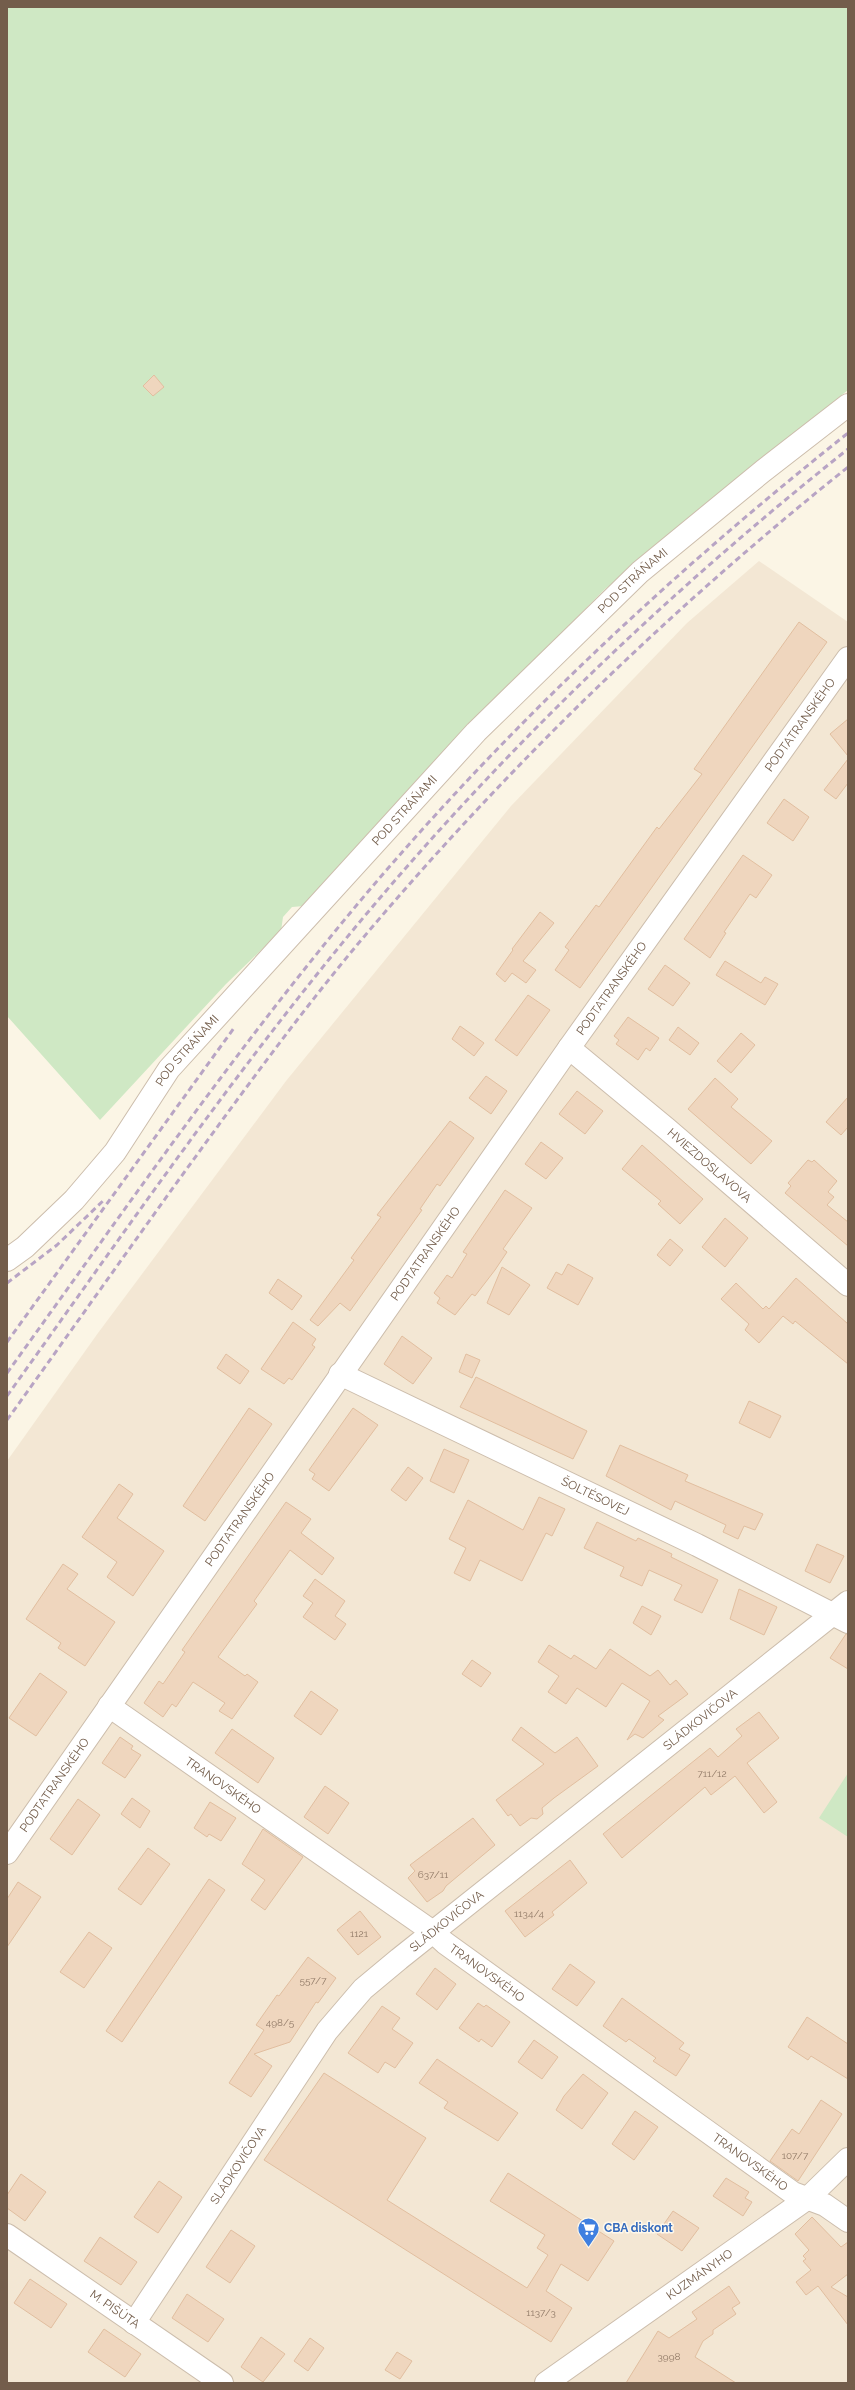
<svg xmlns="http://www.w3.org/2000/svg" width="855" height="2390" viewBox="0 0 855 2390" font-family="Raleway,sans-serif">
  <rect width="100%" height="100%" fill="#fbf5e5"/>
  <path fill="#f3e7d4" d="M 759,561 L 848,622 L 848,2383 L 7,2383 L 7,1461 L 98,1333 L 286,1081 L 511,806 L 687,623 Z"/>
  <g fill="#cfe8c4">
    <path d="M 7,7 L 848,7 L 848,390 L 605,589 L 482,714 L 304,906 L 292,907 L 283,917 L 281,931 L 226,984 L 100,1120 L 7,1016 Z"/>
    <path d="M 848,1773 L 848,1837 L 819,1818 Z"/>
  </g>
  <g fill="#efd6be" stroke="#e1be9f">
    <path d="M 154,375 L 164,387 L 153,396 L 143,386 Z"/>
    <path d="M 799,622 L 827,642 L 580,988 L 555,970 L 569,950 L 565,947 L 596,905 L 599,907 L 657,827 L 659,829 L 702,774 L 694,769 Z"/>
    <path d="M 848,719 L 848,756 L 830,734 Z"/>
    <path d="M 848,759 L 848,783 L 836,799 L 824,790 Z"/>
    <path d="M 784,799 L 809,817 L 793,841 L 767,823 Z"/>
    <path d="M 743,855 L 772,875 L 756,898 L 750,894 L 724,932 L 726,933 L 710,958 L 684,939 Z"/>
    <path d="M 540,912 L 554,923 L 523,961 L 536,970 L 526,983 L 512,973 L 505,982 L 496,974 L 513,950 L 512,949 Z"/>
    <path d="M 725,961 L 761,983 L 765,977 L 778,984 L 765,1005 L 716,975 Z"/>
    <path d="M 665,965 L 690,983 L 673,1006 L 648,989 Z"/>
    <path d="M 528,995 L 550,1010 L 517,1056 L 495,1040 Z"/>
    <path d="M 628,1017 L 659,1038 L 650,1051 L 646,1048 L 638,1060 L 616,1044 L 619,1040 L 614,1036 Z"/>
    <path d="M 460,1026 L 484,1043 L 474,1056 L 452,1039 Z"/>
    <path d="M 678,1027 L 699,1043 L 690,1055 L 669,1040 Z"/>
    <path d="M 741,1033 L 755,1045 L 731,1073 L 717,1061 Z"/>
    <path d="M 486,1076 L 507,1091 L 491,1114 L 469,1098 Z"/>
    <path d="M 715,1078 L 738,1099 L 731,1107 L 772,1141 L 751,1164 L 688,1109 Z"/>
    <path d="M 577,1091 L 603,1111 L 585,1134 L 559,1114 Z"/>
    <path d="M 848,1097 L 848,1127 L 841,1135 L 826,1122 Z"/>
    <path d="M 450,1121 L 474,1138 L 440,1186 L 437,1184 L 420,1209 L 422,1210 L 350,1311 L 340,1303 L 318,1326 L 310,1320 L 354,1260 L 351,1258 L 381,1217 L 377,1215 Z"/>
    <path d="M 541,1142 L 563,1158 L 546,1179 L 525,1164 Z"/>
    <path d="M 642,1145 L 703,1199 L 680,1224 L 658,1204 L 661,1201 L 622,1169 Z"/>
    <path d="M 808,1160 L 812,1162 L 814,1160 L 837,1181 L 828,1192 L 834,1197 L 827,1205 L 848,1222 L 848,1246 L 785,1193 L 791,1186 L 788,1183 Z"/>
    <path d="M 505,1190 L 532,1208 L 503,1249 L 507,1252 L 495,1270 L 475,1296 L 472,1294 L 455,1315 L 437,1303 L 440,1298 L 434,1293 L 447,1275 L 452,1278 L 467,1254 L 463,1252 Z"/>
    <path d="M 725,1218 L 748,1238 L 725,1267 L 702,1247 Z"/>
    <path d="M 670,1239 L 683,1250 L 670,1266 L 657,1255 Z"/>
    <path d="M 568,1264 L 593,1278 L 578,1305 L 547,1288 L 556,1272 L 562,1275 Z"/>
    <path d="M 502,1267 L 530,1285 L 509,1315 L 487,1303 Z"/>
    <path d="M 796,1278 L 848,1324 L 848,1364 L 795,1321 L 793,1324 L 783,1316 L 759,1343 L 745,1330 L 749,1324 L 721,1299 L 736,1283 L 763,1309 L 766,1306 L 769,1309 Z"/>
    <path d="M 278,1279 L 302,1296 L 292,1310 L 269,1293 Z"/>
    <path d="M 293,1322 L 316,1339 L 312,1345 L 315,1347 L 292,1380 L 289,1378 L 284,1384 L 261,1369 Z"/>
    <path d="M 402,1336 L 432,1358 L 413,1384 L 384,1364 Z"/>
    <path d="M 226,1354 L 249,1371 L 240,1384 L 217,1368 Z"/>
    <path d="M 466,1354 L 480,1360 L 472,1378 L 459,1372 Z"/>
    <path d="M 476,1377 L 587,1431 L 573,1459 L 460,1407 Z"/>
    <path d="M 749,1401 L 781,1416 L 770,1438 L 739,1423 Z"/>
    <path d="M 249,1408 L 272,1424 L 205,1521 L 183,1506 Z"/>
    <path d="M 353,1408 L 378,1425 L 329,1491 L 312,1479 L 315,1474 L 309,1470 Z"/>
    <path d="M 620,1445 L 688,1475 L 685,1481 L 763,1514 L 755,1530 L 744,1526 L 738,1539 L 723,1532 L 726,1525 L 675,1501 L 671,1510 L 606,1476 Z"/>
    <path d="M 444,1449 L 469,1460 L 454,1493 L 430,1481 Z"/>
    <path d="M 408,1467 L 423,1478 L 406,1501 L 391,1490 Z"/>
    <path d="M 119,1484 L 133,1494 L 117,1518 L 164,1551 L 133,1596 L 107,1577 L 117,1562 L 82,1537 Z"/>
    <path d="M 539,1497 L 565,1509 L 552,1536 L 546,1533 L 522,1581 L 480,1560 L 470,1581 L 454,1573 L 466,1548 L 449,1539 L 468,1500 L 523,1530 Z"/>
    <path d="M 286,1502 L 311,1519 L 301,1533 L 334,1558 L 322,1575 L 290,1550 L 254,1601 L 257,1604 L 218,1657 L 245,1676 L 247,1674 L 258,1682 L 232,1719 L 219,1711 L 225,1703 L 193,1682 L 176,1707 L 172,1704 L 163,1717 L 144,1703 L 159,1681 L 163,1684 L 185,1652 L 182,1650 Z"/>
    <path d="M 597,1522 L 636,1541 L 638,1538 L 672,1554 L 671,1557 L 718,1580 L 702,1613 L 674,1600 L 682,1585 L 649,1570 L 642,1586 L 620,1576 L 624,1567 L 584,1548 Z"/>
    <path d="M 817,1544 L 844,1556 L 830,1583 L 805,1571 Z"/>
    <path d="M 63,1564 L 78,1574 L 67,1589 L 115,1622 L 85,1666 L 58,1648 L 61,1643 L 26,1619 Z"/>
    <path d="M 315,1579 L 345,1601 L 335,1616 L 346,1624 L 335,1640 L 303,1617 L 313,1603 L 303,1596 Z"/>
    <path d="M 739,1589 L 777,1607 L 764,1635 L 730,1619 Z"/>
    <path d="M 642,1606 L 661,1616 L 651,1635 L 633,1623 Z"/>
    <path d="M 846,1634 L 848,1634 L 848,1669 L 830,1658 Z"/>
    <path d="M 549,1645 L 571,1659 L 574,1655 L 596,1669 L 610,1649 L 650,1676 L 658,1670 L 670,1685 L 676,1680 L 688,1694 L 658,1716 L 664,1720 L 643,1738 L 635,1734 L 627,1740 L 650,1701 L 622,1683 L 606,1707 L 577,1688 L 566,1704 L 548,1692 L 559,1676 L 538,1662 Z"/>
    <path d="M 472,1660 L 491,1673 L 481,1687 L 462,1674 Z"/>
    <path d="M 40,1673 L 67,1692 L 36,1736 L 9,1718 Z"/>
    <path d="M 311,1691 L 338,1710 L 321,1735 L 294,1716 Z"/>
    <path d="M 759,1712 L 779,1738 L 747,1763 L 777,1802 L 764,1813 L 735,1776 L 711,1795 L 705,1787 L 622,1858 L 603,1834 L 710,1748 L 718,1757 L 742,1736 L 736,1729 Z"/>
    <path d="M 521,1727 L 555,1753 L 577,1737 L 598,1766 L 554,1798 L 542,1808 L 543,1814 L 537,1819 L 531,1818 L 520,1826 L 511,1814 L 508,1816 L 496,1800 L 544,1764 L 512,1740 Z"/>
    <path d="M 232,1729 L 274,1758 L 258,1783 L 215,1753 Z"/>
    <path d="M 120,1737 L 133,1746 L 131,1749 L 141,1755 L 125,1778 L 102,1763 Z"/>
    <path d="M 325,1786 L 349,1803 L 328,1834 L 304,1817 Z"/>
    <path d="M 132,1798 L 150,1811 L 140,1828 L 121,1814 Z"/>
    <path d="M 78,1799 L 100,1815 L 72,1855 L 50,1839 Z"/>
    <path d="M 210,1802 L 236,1818 L 221,1841 L 209,1834 L 207,1837 L 194,1828 Z"/>
    <path d="M 473,1818 L 495,1845 L 446,1886 L 443,1891 L 427,1902 L 408,1878 L 415,1871 L 410,1865 Z"/>
    <path d="M 263,1829 L 303,1857 L 265,1910 L 251,1900 L 265,1880 L 242,1864 Z"/>
    <path d="M 148,1848 L 170,1864 L 141,1905 L 118,1889 Z"/>
    <path d="M 570,1860 L 587,1883 L 552,1912 L 554,1915 L 525,1937 L 505,1911 Z"/>
    <path d="M 209,1879 L 225,1890 L 122,2042 L 106,2031 Z"/>
    <path d="M 18,1882 L 41,1897 L 7,1947 L 7,1899 Z"/>
    <path d="M 360,1911 L 381,1937 L 358,1955 L 337,1930 Z"/>
    <path d="M 89,1932 L 112,1948 L 84,1988 L 60,1972 Z"/>
    <path d="M 308,1957 L 336,1978 L 318,2003 L 316,2002 L 290,2042 L 254,2054 L 272,2066 L 251,2097 L 229,2083 L 264,2030 L 256,2025 L 277,1995 L 279,1996 Z"/>
    <path d="M 570,1964 L 595,1982 L 577,2006 L 552,1989 Z"/>
    <path d="M 435,1968 L 456,1984 L 437,2010 L 416,1994 Z"/>
    <path d="M 622,1998 L 684,2043 L 679,2049 L 690,2055 L 676,2076 L 653,2061 L 656,2058 L 629,2039 L 626,2042 L 603,2026 Z"/>
    <path d="M 478,2003 L 484,2007 L 486,2005 L 510,2022 L 492,2047 L 481,2039 L 479,2042 L 459,2028 Z"/>
    <path d="M 382,2006 L 400,2018 L 392,2029 L 413,2043 L 395,2068 L 385,2062 L 378,2073 L 348,2053 Z"/>
    <path d="M 807,2017 L 848,2044 L 848,2079 L 811,2056 L 808,2060 L 788,2047 Z"/>
    <path d="M 534,2040 L 558,2057 L 542,2079 L 518,2062 Z"/>
    <path d="M 437,2059 L 518,2113 L 498,2141 L 444,2108 L 448,2102 L 419,2083 Z"/>
    <path d="M 324,2073 L 426,2138 L 387,2200 L 527,2288 L 548,2255 L 537,2248 L 545,2235 L 490,2201 L 508,2173 L 614,2241 L 588,2281 L 561,2264 L 546,2291 L 572,2308 L 551,2342 L 264,2160 Z"/>
    <path d="M 583,2074 L 608,2093 L 582,2129 L 556,2110 L 564,2096 Z"/>
    <path d="M 821,2100 L 842,2114 L 798,2181 L 770,2161 L 792,2129 L 799,2134 Z"/>
    <path d="M 635,2111 L 658,2127 L 634,2160 L 612,2144 Z"/>
    <path d="M 21,2174 L 46,2192 L 25,2221 L 7,2208 L 7,2195 Z"/>
    <path d="M 726,2178 L 749,2192 L 745,2198 L 752,2202 L 743,2216 L 713,2196 Z"/>
    <path d="M 159,2181 L 182,2197 L 158,2233 L 134,2217 Z"/>
    <path d="M 673,2211 L 699,2228 L 682,2251 L 657,2234 Z"/>
    <path d="M 812,2217 L 841,2247 L 848,2242 L 848,2274 L 831,2287 L 848,2297 L 848,2325 L 818,2286 L 806,2295 L 796,2282 L 811,2270 L 803,2261 L 806,2259 L 803,2256 L 809,2250 L 795,2234 Z"/>
    <path d="M 231,2230 L 255,2246 L 230,2283 L 206,2267 Z"/>
    <path d="M 100,2237 L 137,2262 L 121,2285 L 84,2261 Z"/>
    <path d="M 30,2279 L 67,2304 L 51,2328 L 14,2303 Z"/>
    <path d="M 729,2286 L 740,2303 L 732,2308 L 736,2314 L 713,2330 L 713,2334 L 703,2341 L 695,2357 L 736,2383 L 626,2383 L 658,2331 L 669,2338 L 697,2319 L 692,2312 Z"/>
    <path d="M 187,2294 L 224,2319 L 208,2342 L 172,2318 Z"/>
    <path d="M 104,2329 L 141,2354 L 125,2377 L 88,2352 Z"/>
    <path d="M 261,2337 L 285,2354 L 263,2382 L 241,2367 Z"/>
    <path d="M 310,2338 L 324,2348 L 308,2371 L 294,2361 Z"/>
    <path d="M 397,2352 L 412,2361 L 400,2379 L 385,2370 Z"/>
  </g>
  <g fill="none" stroke-linecap="round" stroke-linejoin="round">
    <defs>
      <g id="minor">
        <path id="s1" d="M 569,1048 L 667,1129 L 848,1285"/>
        <path id="s2" d="M 7,1260 L 25,1247 L 74,1200 L 115,1152 L 169,1069 L 476,732 L 640,572 L 763,471 L 848,405"/>
        <path id="s3" d="M 340,1374 L 697,1545 L 848,1622"/>
        <path id="s4" d="M 109,1706 L 433,1932 L 445,1943 L 793,2193 L 825,2205 L 848,2221"/>
        <path id="s5" d="M 7,1853 L 569,1048 L 848,658"/>
        <path id="s6" d="M 7,2235 L 222,2383"/>
        <path id="s7" d="M 134,2323 L 327,2031 L 363,1989 L 399,1959 L 848,1602"/>
        <path id="s8" d="M 546,2383 L 808,2198 L 848,2159"/>
      </g>
    </defs>
    <use href="#minor" stroke="#ccbdac" stroke-width="24"/>
    <use href="#minor" stroke="#fff" stroke-width="22"/>
    <g stroke="#b8a4c4" stroke-width="3" stroke-dasharray="6 4" stroke-linecap="butt">
      <path d="M 7,1283 L 57,1245 L 105,1199"/>
      <path d="M 7,1342 L 234,1028"/>
      <path d="M 7,1373 C 124,1211 237,1047 366,894 C 510,724 673,572 848,433"/>
      <path d="M 7,1396 C 126,1230 242,1061 374,905 C 516,737 676,586 848,449"/>
      <path d="M 7,1420 C 63,1342 119,1263 175,1185 C 234,1104 293,1022 357,945 C 505,769 669,610 848,467"/>
    </g>
  </g>
  <defs>
    <symbol id="supermarket-pin" viewBox="-11 -11 22 30"><path d="M0 17L-7.5 6A9.5 9.5 0 1 1 7.5 6Z" fill="#3f7fe0" stroke="#fef8eb"/><path d="M-6-5.5h2.5l.6 2H6L4.5 2H-2.5L-4.4-4H-6ZM-1.5 3.2a1.3 1.3 0 1 0 .1 0ZM3 3.2a1.3 1.3 0 1 0 .1 0Z" fill="#fff"/></symbol>
  </defs>
  <g fill-rule="evenodd">
    <use href="#supermarket-pin" x="576" y="2216" width="25" height="34"/>
  </g>
  <g text-anchor="middle" stroke-width="3" stroke-linejoin="round" paint-order="stroke">
    <g font-size="10" fill="#927b68">
      <text x="712" y="1777">711/12</text>
      <text x="433" y="1878">637/11</text>
      <text x="529" y="1917">1134/4</text>
      <text x="359" y="1937">1121</text>
      <text x="313" y="1984">557/7</text>
      <text x="280" y="2026">498/5</text>
      <text x="795" y="2159">107/7</text>
      <text x="541" y="2316">1137/3</text>
      <text x="669" y="2360">3998</text>
    </g>
    <g font-size="12" fill="#735d4b" stroke="#fef8eb">
      <text dy="4" stroke="none"><textPath href="#s2" startOffset="926">POD STRÁŇAMI</textPath></text>
      <text dy="4" stroke="none"><textPath href="#s5" startOffset="1379">PODTATRANSKÉHO</textPath></text>
      <text dy="4" stroke="none"><textPath href="#s2" startOffset="602">POD STRÁŇAMI</textPath></text>
      <text dy="4" stroke="none"><textPath href="#s5" startOffset="1055">PODTATRANSKÉHO</textPath></text>
      <text dy="4" stroke="none"><textPath href="#s2" startOffset="278">POD STRÁŇAMI</textPath></text>
      <text dy="4" stroke="none"><textPath href="#s1" startOffset="183">HVIEZDOSLAVOVA</textPath></text>
      <text dy="4" stroke="none"><textPath href="#s5" startOffset="731">PODTATRANSKÉHO</textPath></text>
      <text dy="4" stroke="none"><textPath href="#s3" startOffset="283">ŠOLTÉSOVEJ</textPath></text>
      <text dy="4" stroke="none"><textPath href="#s5" startOffset="407">PODTATRANSKÉHO</textPath></text>
      <text dy="4" stroke="none"><textPath href="#s7" startOffset="837">SLÁDKOVIČOVA</textPath></text>
      <text dy="4" stroke="none"><textPath href="#s5" startOffset="83">PODTATRANSKÉHO</textPath></text>
      <text dy="4" stroke="none"><textPath href="#s4" startOffset="139">TRANOVSKÉHO</textPath></text>
      <text dy="4" stroke="none"><textPath href="#s7" startOffset="513">SLÁDKOVIČOVA</textPath></text>
      <text dy="4" stroke="none"><textPath href="#s4" startOffset="463">TRANOVSKÉHO</textPath></text>
      <text dy="4" stroke="none"><textPath href="#s4" startOffset="787">TRANOVSKÉHO</textPath></text>
      <text dy="4" stroke="none"><textPath href="#s7" startOffset="189">SLÁDKOVIČOVA</textPath></text>
      <text dy="4" stroke="none"><textPath href="#s8" startOffset="188">KUZMÁNYHO</textPath></text>
      <text dy="4" stroke="none"><textPath href="#s6" startOffset="131">M. PIŠÚTA</textPath></text>
    </g>
    <g font-size="12" font-weight="bold" fill="#366cbe" stroke="#fef8eb" text-anchor="start">
      <text x="604" y="2232">CBA diskont</text>
    </g>
  </g>
  <rect width="855" height="2390" fill="none" stroke="#735d4b" stroke-width="16"/>
</svg>
